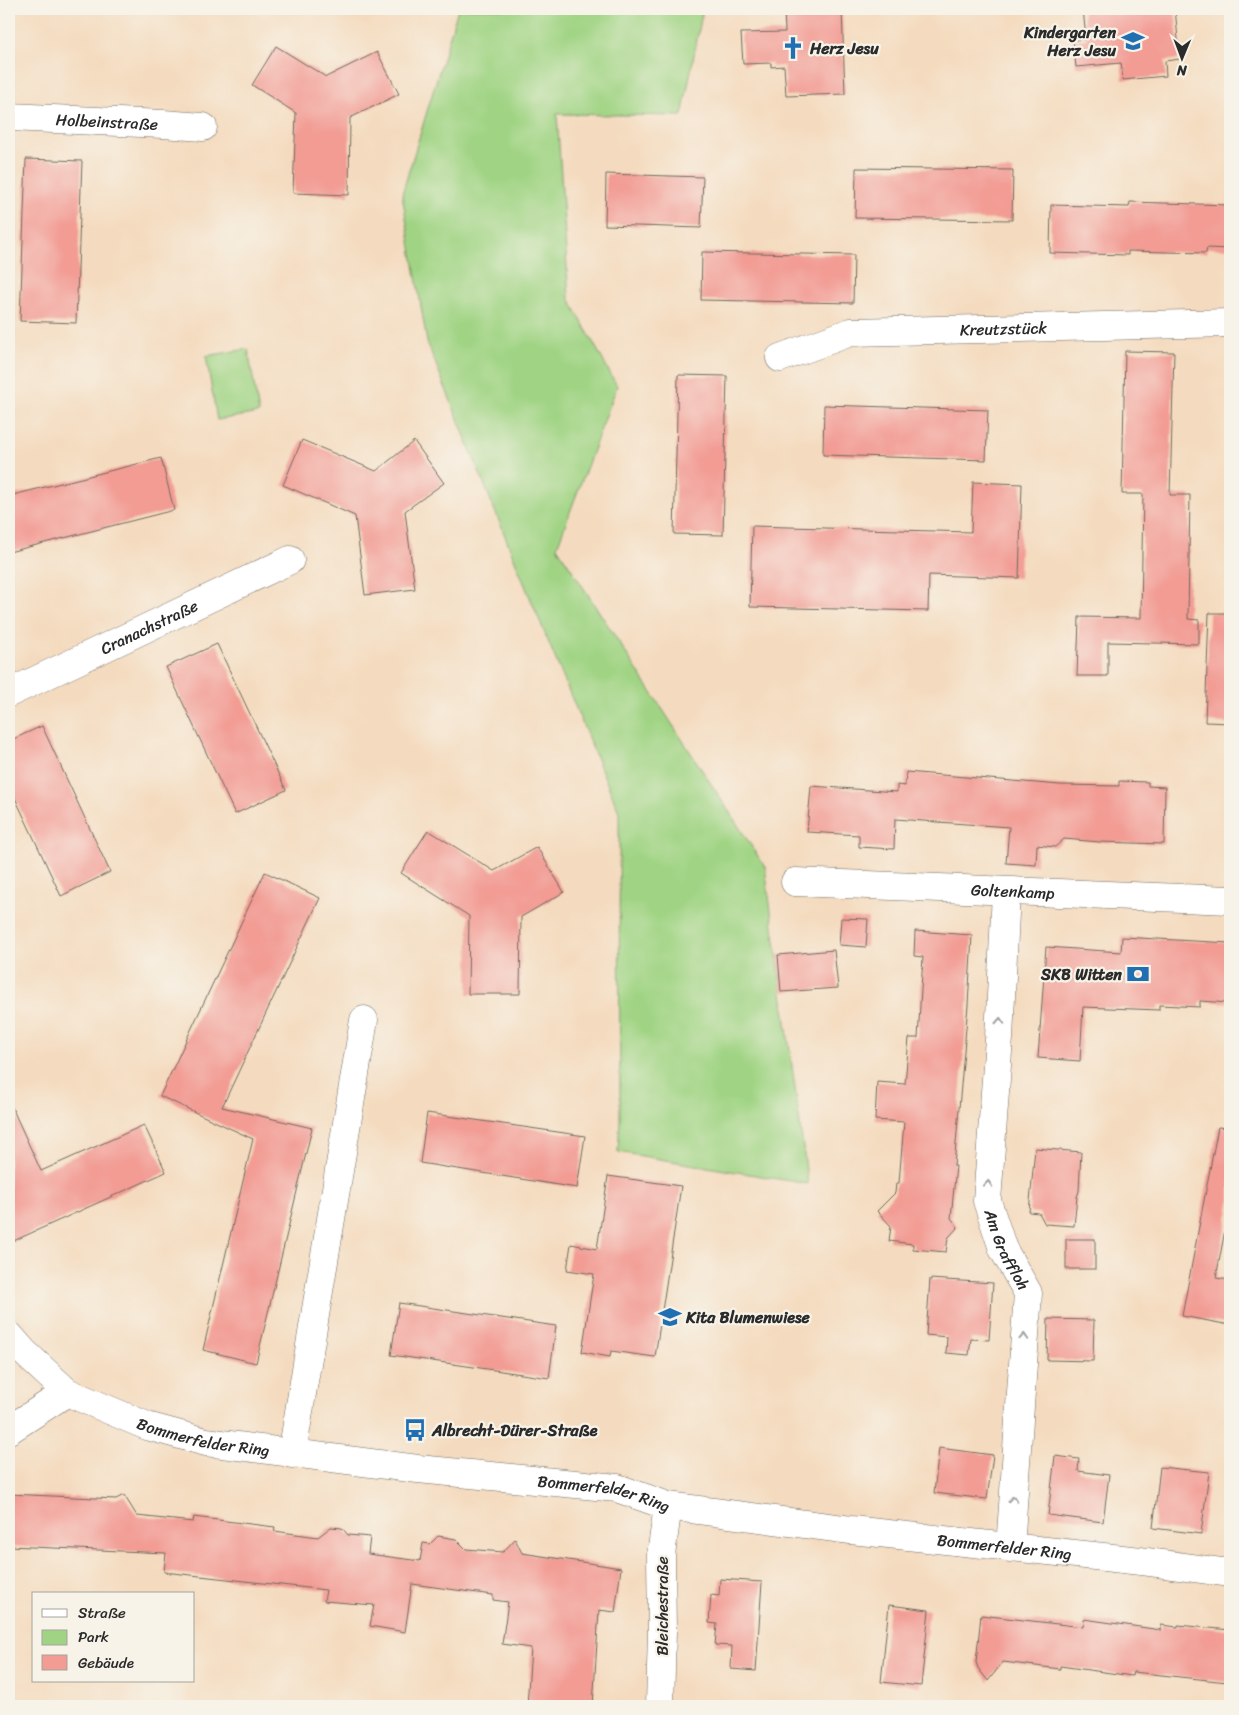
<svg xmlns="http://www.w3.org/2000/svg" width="1239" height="1715" viewBox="0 0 1239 1715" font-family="Sriracha,sans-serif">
  <rect width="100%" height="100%" fill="#f7f3e8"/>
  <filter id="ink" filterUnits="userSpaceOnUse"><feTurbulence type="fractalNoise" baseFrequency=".02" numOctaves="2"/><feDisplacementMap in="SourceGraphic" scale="10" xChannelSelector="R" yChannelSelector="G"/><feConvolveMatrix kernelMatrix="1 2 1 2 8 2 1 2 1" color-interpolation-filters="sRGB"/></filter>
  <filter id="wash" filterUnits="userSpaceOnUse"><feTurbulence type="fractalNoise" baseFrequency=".0096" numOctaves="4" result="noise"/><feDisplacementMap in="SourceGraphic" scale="20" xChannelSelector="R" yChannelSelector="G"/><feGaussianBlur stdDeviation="1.12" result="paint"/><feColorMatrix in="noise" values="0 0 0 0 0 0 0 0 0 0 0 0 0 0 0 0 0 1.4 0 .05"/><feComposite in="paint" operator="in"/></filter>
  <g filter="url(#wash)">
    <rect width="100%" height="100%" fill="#f4dbbf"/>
    <g fill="#a0d484" stroke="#668058">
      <path d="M 458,9 L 703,9 L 682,116 L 557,114 L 569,298 L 617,386 L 557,547 L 765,867 L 808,1184 L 618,1152 L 620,1120 L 619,812 L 524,583 L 427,342 L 402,194 Z"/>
      <path d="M 248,349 L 259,413 L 217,420 L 206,356 Z"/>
    </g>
    <g id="blocks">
      <g fill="#f29c94">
        <path d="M 784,9 L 842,9 L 845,94 L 786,96 L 784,66 L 771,67 L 771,63 L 743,64 L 741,33 L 785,32 Z"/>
        <path d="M 1083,9 L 1175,9 L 1180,59 L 1165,61 L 1166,76 L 1123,80 L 1121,63 L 1076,67 L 1073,40 L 1086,39 Z"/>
        <path d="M 276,46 L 326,77 L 377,52 L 399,94 L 350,118 L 349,195 L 293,193 L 296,113 L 252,85 Z"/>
        <path d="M 26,159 L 82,161 L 76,323 L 20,321 Z"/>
        <path d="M 856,168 L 1013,170 L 1012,220 L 855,218 Z"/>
        <path d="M 606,174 L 703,177 L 701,228 L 605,225 Z"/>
        <path d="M 1130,202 L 1230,205 L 1230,249 L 1207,248 L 1206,253 L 1128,251 L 1128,255 L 1050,253 L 1051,205 L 1129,207 Z"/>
        <path d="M 702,252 L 854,255 L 853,303 L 701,300 Z"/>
        <path d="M 1125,351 L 1174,352 L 1170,495 L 1190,495 L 1188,619 L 1199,620 L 1199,644 L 1108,642 L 1108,676 L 1077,676 L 1079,617 L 1141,618 L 1143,494 L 1122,494 Z"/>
        <path d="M 678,375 L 727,376 L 723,535 L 674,534 Z"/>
        <path d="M 824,405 L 988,410 L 986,460 L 823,455 Z"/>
        <path d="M 302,440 L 376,471 L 414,441 L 444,483 L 405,511 L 415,589 L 365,595 L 355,516 L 283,485 Z"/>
        <path d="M 161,458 L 174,510 L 9,552 L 9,496 Z"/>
        <path d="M 973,482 L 1022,484 L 1019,578 L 929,575 L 928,611 L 750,607 L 752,526 L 971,532 Z"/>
        <path d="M 1209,613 L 1230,613 L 1230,723 L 1205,722 Z"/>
        <path d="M 217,644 L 286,790 L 235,814 L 166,667 Z"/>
        <path d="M 42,726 L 110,872 L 61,896 L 9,785 L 9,741 Z"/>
        <path d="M 906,772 L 1060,785 L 1119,786 L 1119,781 L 1148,782 L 1148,786 L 1165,787 L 1164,844 L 1100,842 L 1064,839 L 1055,847 L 1037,845 L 1036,865 L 1006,863 L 1009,827 L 895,819 L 894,849 L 859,847 L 859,835 L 807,832 L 811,786 L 897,792 L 897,785 L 905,786 Z"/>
        <path d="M 428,830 L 494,871 L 537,847 L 564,892 L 521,917 L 520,994 L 468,994 L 469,916 L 401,873 Z"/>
        <path d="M 265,872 L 320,898 L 222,1107 L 312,1128 L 256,1363 L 203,1350 L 253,1139 L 160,1096 Z"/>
        <path d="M 841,918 L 868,919 L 866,947 L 839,945 Z"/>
        <path d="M 915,931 L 972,935 L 968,1005 L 954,1166 L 956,1166 L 951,1218 L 958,1227 L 948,1238 L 946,1252 L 913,1249 L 913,1244 L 889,1241 L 891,1226 L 877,1211 L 895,1193 L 896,1183 L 899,1183 L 904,1122 L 875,1120 L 877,1082 L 905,1084 L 909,1038 L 918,1038 L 923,957 L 914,956 Z"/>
        <path d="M 1122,937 L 1230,943 L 1230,1003 L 1200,1001 L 1200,1007 L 1159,1005 L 1159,1010 L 1083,1007 L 1080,1061 L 1038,1058 L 1046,947 L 1121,952 Z"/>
        <path d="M 834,950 L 838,988 L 781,992 L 778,955 Z"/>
        <path d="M 9,1101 L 41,1171 L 144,1125 L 166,1172 L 9,1243 Z"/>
        <path d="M 427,1113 L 585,1136 L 577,1188 L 420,1163 Z"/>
        <path d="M 1218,1127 L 1230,1128 L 1230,1203 L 1216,1278 L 1230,1280 L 1230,1325 L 1182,1316 Z"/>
        <path d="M 1035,1148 L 1081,1152 L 1079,1191 L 1077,1197 L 1074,1226 L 1045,1224 L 1039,1213 L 1029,1212 Z"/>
        <path d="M 608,1176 L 681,1186 L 655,1357 L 611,1351 L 610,1357 L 582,1352 L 594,1274 L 567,1270 L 571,1244 L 597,1249 Z"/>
        <rect x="1066" y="1239" width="29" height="30"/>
        <path d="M 930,1279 L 993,1283 L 989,1340 L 971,1339 L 969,1355 L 946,1353 L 947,1337 L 926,1335 Z"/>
        <path d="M 399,1303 L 556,1326 L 549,1378 L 391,1355 Z"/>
        <path d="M 1048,1319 L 1094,1320 L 1093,1361 L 1047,1360 Z"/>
        <path d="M 939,1448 L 993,1455 L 987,1499 L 934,1493 Z"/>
        <path d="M 1055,1456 L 1079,1459 L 1078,1471 L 1109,1475 L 1103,1522 L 1048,1515 Z"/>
        <path d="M 1160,1467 L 1209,1472 L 1201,1534 L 1153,1528 Z"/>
        <path d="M 9,1494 L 116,1499 L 124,1495 L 137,1516 L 193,1522 L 194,1517 L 234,1522 L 275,1527 L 274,1531 L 318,1537 L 331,1527 L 342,1528 L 348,1535 L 370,1537 L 368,1554 L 420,1561 L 423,1543 L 430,1544 L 438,1536 L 456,1539 L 466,1549 L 503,1552 L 515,1539 L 522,1553 L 621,1568 L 615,1612 L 599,1610 L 593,1706 L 527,1706 L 531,1648 L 502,1644 L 508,1602 L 493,1600 L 493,1595 L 412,1584 L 405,1632 L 370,1626 L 374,1605 L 324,1601 L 326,1590 L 164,1572 L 166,1553 L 9,1546 Z"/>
        <path d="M 720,1579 L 762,1582 L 756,1671 L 731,1669 L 732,1646 L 715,1645 L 717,1624 L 709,1623 L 711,1595 L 719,1596 Z"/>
        <path d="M 889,1605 L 929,1610 L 921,1686 L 881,1682 Z"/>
        <path d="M 981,1615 L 1083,1627 L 1084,1619 L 1161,1630 L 1161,1625 L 1178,1627 L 1178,1625 L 1230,1630 L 1227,1682 L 1133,1672 L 1132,1676 L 1060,1666 L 1060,1669 L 1003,1662 L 988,1681 L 978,1668 L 976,1662 Z"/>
      </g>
    </g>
  </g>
  <g filter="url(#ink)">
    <use href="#blocks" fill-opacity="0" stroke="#71695f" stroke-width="1"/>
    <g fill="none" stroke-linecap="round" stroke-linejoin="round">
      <defs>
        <g id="street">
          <path id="s1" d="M 9,117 L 163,124 L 203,127"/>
          <path id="s2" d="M 780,358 L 851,332 L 1230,323"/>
          <path id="s3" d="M 9,693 L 290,560"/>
          <path id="s4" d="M 795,882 L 1230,900"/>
          <path id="s5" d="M 1006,892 L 999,1038 L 987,1201 L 1003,1249 L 1028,1293 L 1010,1548"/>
          <path id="s6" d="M 9,1335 L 24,1352 L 67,1392 L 147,1426 L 206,1442 L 418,1469 L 617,1488 L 668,1506 L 851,1530 L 1141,1561 L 1230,1573"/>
          <path d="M 9,1430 L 67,1392"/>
          <path d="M 292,1454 L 364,1020"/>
          <path d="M 660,1706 L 662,1631 L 661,1555 L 668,1506"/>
        </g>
      </defs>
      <use href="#street" stroke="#71695f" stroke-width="29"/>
      <use href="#street" stroke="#fff" stroke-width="28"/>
    </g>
    <defs><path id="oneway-chevron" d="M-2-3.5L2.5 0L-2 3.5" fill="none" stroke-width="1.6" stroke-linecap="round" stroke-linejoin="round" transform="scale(1.25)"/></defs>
    <g stroke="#a0a0a0">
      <use href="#oneway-chevron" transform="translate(1000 1021) rotate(-87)"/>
      <use href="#oneway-chevron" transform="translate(988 1184) rotate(-86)"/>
      <use href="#oneway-chevron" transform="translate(1024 1337) rotate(-86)"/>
      <use href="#oneway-chevron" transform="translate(1013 1499) rotate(-86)"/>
    </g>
  </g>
  <defs>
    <symbol id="school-bare" viewBox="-9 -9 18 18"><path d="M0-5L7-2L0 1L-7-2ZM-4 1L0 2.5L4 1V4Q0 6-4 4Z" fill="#1f6fb2" stroke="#f7f3e8" stroke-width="2.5" paint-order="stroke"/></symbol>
    <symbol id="church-bare" viewBox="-9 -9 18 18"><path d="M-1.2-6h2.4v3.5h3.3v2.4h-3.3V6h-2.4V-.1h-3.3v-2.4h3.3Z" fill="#1f6fb2" stroke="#f7f3e8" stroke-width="2.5" paint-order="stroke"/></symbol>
    <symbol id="bank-bare" viewBox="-9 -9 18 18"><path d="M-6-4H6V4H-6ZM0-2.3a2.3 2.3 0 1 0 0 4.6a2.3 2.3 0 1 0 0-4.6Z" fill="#1f6fb2" stroke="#f7f3e8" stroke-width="2.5" paint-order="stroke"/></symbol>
    <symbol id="bus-bare" viewBox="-9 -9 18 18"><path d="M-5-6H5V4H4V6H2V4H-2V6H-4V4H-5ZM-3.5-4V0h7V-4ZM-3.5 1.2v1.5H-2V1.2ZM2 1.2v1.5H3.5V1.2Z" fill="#1f6fb2" stroke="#f7f3e8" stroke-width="2.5" paint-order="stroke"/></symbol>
  </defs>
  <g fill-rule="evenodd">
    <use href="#school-bare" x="1117" y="25" width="32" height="32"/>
    <use href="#church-bare" x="777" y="32" width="32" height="32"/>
    <use href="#bank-bare" x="1122" y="958" width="32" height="32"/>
    <use href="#school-bare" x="654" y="1301" width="32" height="32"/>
    <use href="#bus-bare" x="399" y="1414" width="32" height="32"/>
  </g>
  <g text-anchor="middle" stroke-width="4.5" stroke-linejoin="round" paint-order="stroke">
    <g font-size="16" font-weight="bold" fill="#2b2b2b" stroke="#f7f3e8" text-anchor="start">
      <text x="1116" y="38" text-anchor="end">Kindergarten<tspan x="1116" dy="18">Herz Jesu</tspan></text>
      <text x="810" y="54">Herz Jesu</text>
      <text x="1122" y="980" text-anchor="end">SKB Witten</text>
      <text x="686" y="1323">Kita Blumenwiese</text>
      <text x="432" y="1436">Albrecht-Dürer-Straße</text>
    </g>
    <g font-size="16" fill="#2b2b2b" stroke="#f7f3e8">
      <text dy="6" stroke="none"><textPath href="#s1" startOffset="98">Holbeinstraße</textPath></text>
      <text dy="6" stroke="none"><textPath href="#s2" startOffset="228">Kreutzstück</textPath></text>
      <text dy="6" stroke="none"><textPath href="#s3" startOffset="155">Cranachstraße</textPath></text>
      <text dy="6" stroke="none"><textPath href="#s4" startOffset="218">Goltenkamp</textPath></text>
      <text dy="6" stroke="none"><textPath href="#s5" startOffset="362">Am Graffloh</textPath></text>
      <text dy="6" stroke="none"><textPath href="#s6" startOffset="226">Bommerfelder Ring</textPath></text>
      <text dy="6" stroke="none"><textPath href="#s6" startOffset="631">Bommerfelder Ring</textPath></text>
      <text dy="6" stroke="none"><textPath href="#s6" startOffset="1036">Bommerfelder Ring</textPath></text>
      <text transform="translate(662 1606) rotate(-90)" y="6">Bleichestraße</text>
    </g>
  </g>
  <rect width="1239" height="1715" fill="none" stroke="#f7f3e8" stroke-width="30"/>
  <rect x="32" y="1592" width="162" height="90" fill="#f7f3e8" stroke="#a5a39c"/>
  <rect x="42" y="1609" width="25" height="8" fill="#ffffff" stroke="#a5a39c"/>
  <text x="78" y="1618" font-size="15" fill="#2b2b2b">Straße</text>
  <rect x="42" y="1630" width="25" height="15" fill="#a0d484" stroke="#a5a39c"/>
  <text x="78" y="1642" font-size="15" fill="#2b2b2b">Park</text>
  <rect x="42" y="1655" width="25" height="15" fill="#f29c94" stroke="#a5a39c"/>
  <text x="78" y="1668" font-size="15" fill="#2b2b2b">Gebäude</text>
  <g transform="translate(1182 58) rotate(181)" stroke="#f7f3e8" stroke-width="4" paint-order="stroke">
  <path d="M0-4L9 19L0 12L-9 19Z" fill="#2b2b2b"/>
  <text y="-8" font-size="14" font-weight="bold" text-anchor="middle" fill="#2b2b2b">N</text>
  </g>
</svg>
